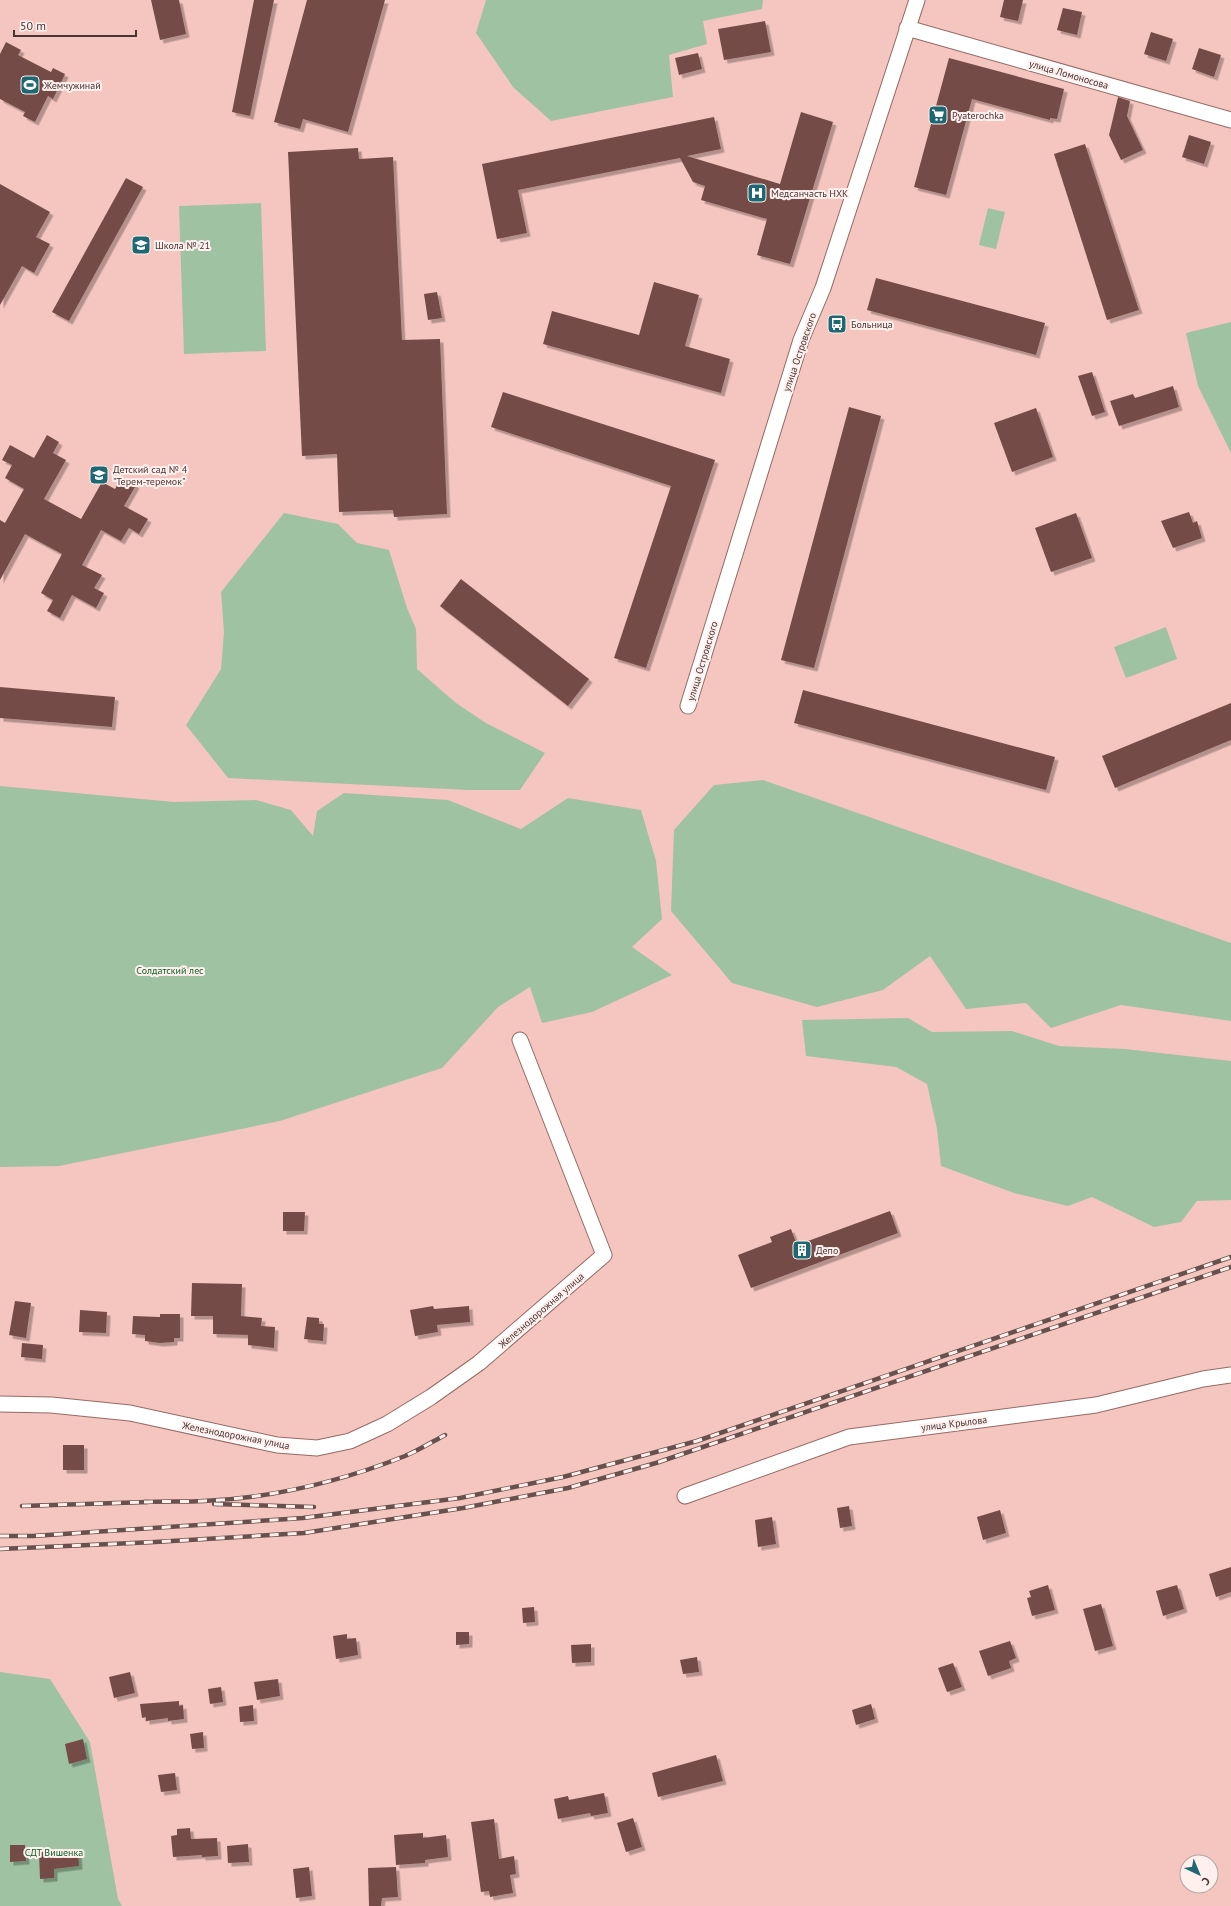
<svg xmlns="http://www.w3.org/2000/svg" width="1231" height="1906" viewBox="0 0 1231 1906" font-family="'PT Sans',sans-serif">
  <defs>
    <filter id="shadow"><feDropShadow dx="3.5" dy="3.5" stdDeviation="0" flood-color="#0004"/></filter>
  </defs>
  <rect width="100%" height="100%" fill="#f5c6bf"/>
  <g fill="#9fc3a2">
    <path d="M 486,0 L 763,0 L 762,9 L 703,21 L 707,44 L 669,55 L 673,97 L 551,121 L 513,87 L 476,33 Z"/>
    <path d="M 261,203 L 266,351 L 184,354 L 179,206 Z"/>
    <path d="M 988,208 L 1005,212 L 996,249 L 979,245 Z"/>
    <path d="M 1231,322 L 1231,453 L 1198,386 L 1186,333 Z"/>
    <path d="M 284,513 L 338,524 L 357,543 L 389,550 L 407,608 L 416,629 L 417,669 L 456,703 L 486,723 L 545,753 L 520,790 L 468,790 L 228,778 L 186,725 L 221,669 L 224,632 L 221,592 Z"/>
    <path d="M 1166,627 L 1177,659 L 1126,678 L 1114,647 Z"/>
    <path d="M 763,780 L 1231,943 L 1231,1021 L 1121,1005 L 1051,1028 L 1026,1003 L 966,1009 L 930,956 L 883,990 L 817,1007 L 732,983 L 671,911 L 674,830 L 714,785 Z"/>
    <path d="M 0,786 L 174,802 L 256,800 L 291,810 L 313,836 L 317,811 L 344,793 L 448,800 L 521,829 L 568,798 L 641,810 L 656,861 L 662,919 L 632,947 L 672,975 L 592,1012 L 542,1023 L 530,987 L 498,1007 L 442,1068 L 280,1121 L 59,1166 L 0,1167 Z"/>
    <path d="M 908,1018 L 932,1032 L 1012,1031 L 1059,1046 L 1125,1049 L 1231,1061 L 1231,1200 L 1197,1201 L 1181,1222 L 1154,1227 L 1092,1197 L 1068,1206 L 1014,1193 L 941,1166 L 937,1129 L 927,1084 L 896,1067 L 806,1056 L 802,1020 Z"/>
    <path d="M 0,1672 L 50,1679 L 90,1742 L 118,1899 L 122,1906 L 0,1906 Z"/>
  </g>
  <g fill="#744c47" filter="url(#shadow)">
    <path d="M 151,0 L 179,0 L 186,34 L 160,40 Z"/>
    <path d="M 254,0 L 274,0 L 250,116 L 232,112 Z"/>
    <path d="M 307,0 L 385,0 L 348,132 L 303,119 L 300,129 L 274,122 Z"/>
    <path d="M 1004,0 L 1023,0 L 1018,21 L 1000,17 Z"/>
    <path d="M 1063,8 L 1082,12 L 1077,35 L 1057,30 Z"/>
    <path d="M 765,21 L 771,52 L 724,60 L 718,29 Z"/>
    <path d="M 1151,32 L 1173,39 L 1166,61 L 1144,54 Z"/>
    <path d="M 6,42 L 21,50 L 18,55 L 51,72 L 53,68 L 65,74 L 53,99 L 48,96 L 35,122 L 23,116 L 25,112 L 0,99 L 0,54 Z"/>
    <path d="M 1199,48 L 1221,55 L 1214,77 L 1192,69 Z"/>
    <path d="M 698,53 L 702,69 L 679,75 L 675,58 Z"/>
    <path d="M 949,58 L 1064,89 L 1057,119 L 1050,118 L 1050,120 L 972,99 L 946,195 L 914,187 Z"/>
    <path d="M 1118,97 L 1130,101 L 1127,116 L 1143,150 L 1121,160 L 1109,135 Z"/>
    <path d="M 801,112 L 833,122 L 790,264 L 757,255 L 767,219 L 701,200 L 705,186 L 693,182 L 680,158 L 518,190 L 527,233 L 497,239 L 482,164 L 714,117 L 721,149 L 687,156 L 780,184 Z"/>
    <path d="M 1189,135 L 1211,142 L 1204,164 L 1182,157 Z"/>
    <path d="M 1085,144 L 1139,310 L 1107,320 L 1054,154 Z"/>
    <path d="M 358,148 L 359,159 L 393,157 L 402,340 L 440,339 L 447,514 L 394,517 L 393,510 L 339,512 L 337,454 L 302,456 L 288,152 Z"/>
    <path d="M 126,178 L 143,187 L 69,321 L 52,312 Z"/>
    <path d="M 0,184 L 50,212 L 36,237 L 50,244 L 34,273 L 22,266 L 0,305 Z"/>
    <path d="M 876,278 L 1045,323 L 1036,355 L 867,310 Z"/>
    <path d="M 654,282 L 699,295 L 685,346 L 730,359 L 721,393 L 543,344 L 552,311 L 639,335 Z"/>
    <path d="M 437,292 L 442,318 L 428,320 L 424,294 Z"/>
    <path d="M 1092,372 L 1105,412 L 1092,416 L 1078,376 Z"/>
    <path d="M 1173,386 L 1179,407 L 1119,426 L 1110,401 L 1133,394 L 1135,398 Z"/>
    <path d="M 503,392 L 715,460 L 646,668 L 614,658 L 671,486 L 491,427 Z"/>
    <path d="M 849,407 L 881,416 L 814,668 L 781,660 Z"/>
    <path d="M 1036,408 L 1053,457 L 1012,472 L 994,423 Z"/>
    <path d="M 47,435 L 59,442 L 53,453 L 66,460 L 44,499 L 81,519 L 102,482 L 115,489 L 122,477 L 136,485 L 124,506 L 148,519 L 139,534 L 129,528 L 121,541 L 101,530 L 82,565 L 102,575 L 94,588 L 104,593 L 96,608 L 72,595 L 60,618 L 47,611 L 53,600 L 41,593 L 62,554 L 25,534 L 0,580 L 0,520 L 5,523 L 24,489 L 5,478 L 12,465 L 2,460 L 10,445 L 34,458 Z"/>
    <path d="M 1189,512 L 1193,523 L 1197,521 L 1202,538 L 1173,548 L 1161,521 Z"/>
    <path d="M 1076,513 L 1092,558 L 1051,572 L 1035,528 Z"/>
    <path d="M 461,579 L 589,679 L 568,706 L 440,606 Z"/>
    <path d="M 0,687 L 115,697 L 112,727 L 0,718 Z"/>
    <path d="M 803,690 L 1055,757 L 1046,790 L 794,723 Z"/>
    <path d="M 1231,703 L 1231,740 L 1115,788 L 1102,756 Z"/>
    <path d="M 890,1211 L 898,1233 L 751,1288 L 738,1255 L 772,1242 L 770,1237 L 791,1229 L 797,1245 Z"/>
    <path d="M 283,1212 L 305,1212 L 304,1231 L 283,1231 Z"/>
    <path d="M 192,1283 L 242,1284 L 241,1316 L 262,1318 L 261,1326 L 275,1327 L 274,1348 L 248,1345 L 248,1335 L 213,1334 L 213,1316 L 191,1316 Z"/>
    <path d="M 15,1301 L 31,1303 L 26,1338 L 9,1335 Z"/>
    <path d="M 433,1306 L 434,1309 L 469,1306 L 470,1322 L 437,1325 L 438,1332 L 415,1336 L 410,1310 Z"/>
    <path d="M 80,1310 L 107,1312 L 106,1333 L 79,1332 Z"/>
    <path d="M 160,1314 L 180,1314 L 180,1338 L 174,1338 L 174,1342 L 160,1343 L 145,1341 L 145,1335 L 132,1334 L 133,1316 L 160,1317 Z"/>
    <path d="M 307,1317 L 319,1318 L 319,1324 L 324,1324 L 323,1341 L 304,1339 Z"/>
    <path d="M 22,1343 L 43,1345 L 42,1359 L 21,1357 Z"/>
    <rect x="63" y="1445" width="21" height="25"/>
    <path d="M 849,1506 L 852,1526 L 840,1528 L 837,1508 Z"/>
    <path d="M 1000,1510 L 1006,1533 L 983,1540 L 977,1517 Z"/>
    <path d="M 772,1517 L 776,1544 L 758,1547 L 755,1520 Z"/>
    <path d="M 1231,1567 L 1231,1592 L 1216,1597 L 1209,1574 Z"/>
    <path d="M 1048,1585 L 1055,1610 L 1032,1616 L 1027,1598 L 1031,1597 L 1029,1591 Z"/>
    <path d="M 1177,1585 L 1184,1609 L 1163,1616 L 1156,1591 Z"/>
    <path d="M 1101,1604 L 1113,1646 L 1095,1651 L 1083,1609 Z"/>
    <path d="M 534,1607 L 535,1622 L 523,1623 L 522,1608 Z"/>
    <path d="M 456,1632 L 469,1632 L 469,1644 L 456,1645 Z"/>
    <path d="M 347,1634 L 347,1639 L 356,1638 L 358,1655 L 336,1659 L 333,1636 Z"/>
    <path d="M 1010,1641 L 1016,1658 L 1009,1661 L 1011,1668 L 988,1676 L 979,1651 Z"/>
    <path d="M 591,1644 L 591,1662 L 572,1663 L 571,1645 Z"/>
    <path d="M 697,1657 L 699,1672 L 683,1674 L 680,1660 Z"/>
    <path d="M 953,1663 L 962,1687 L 947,1692 L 938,1668 Z"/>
    <path d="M 130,1672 L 135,1693 L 114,1698 L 109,1677 Z"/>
    <path d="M 278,1679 L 280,1696 L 257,1700 L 254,1682 Z"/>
    <path d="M 221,1687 L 223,1702 L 210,1704 L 208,1689 Z"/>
    <path d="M 179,1701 L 179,1706 L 183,1705 L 184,1719 L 168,1721 L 168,1718 L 146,1721 L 146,1717 L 142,1718 L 140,1704 Z"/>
    <path d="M 871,1704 L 875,1719 L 856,1725 L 852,1710 Z"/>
    <path d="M 253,1705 L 254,1721 L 240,1722 L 239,1707 Z"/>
    <path d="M 203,1732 L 204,1748 L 192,1749 L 190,1734 Z"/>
    <path d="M 83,1739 L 87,1759 L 69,1764 L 65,1744 Z"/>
    <path d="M 716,1755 L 723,1781 L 658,1797 L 652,1773 Z"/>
    <path d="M 175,1773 L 177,1790 L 161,1792 L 158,1775 Z"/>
    <path d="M 604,1793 L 608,1813 L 591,1816 L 590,1813 L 558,1819 L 554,1799 L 568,1796 L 569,1800 Z"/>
    <path d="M 633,1818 L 642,1847 L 626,1852 L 617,1823 Z"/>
    <path d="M 494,1819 L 499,1859 L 514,1856 L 516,1874 L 510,1875 L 513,1893 L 490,1897 L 489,1891 L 481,1892 L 471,1822 Z"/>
    <path d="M 190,1828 L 191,1839 L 217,1838 L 218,1856 L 202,1857 L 202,1855 L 173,1857 L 171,1836 L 177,1835 L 177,1829 Z"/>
    <path d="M 423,1833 L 423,1838 L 446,1835 L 448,1857 L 425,1860 L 425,1863 L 396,1865 L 394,1835 Z"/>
    <path d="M 248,1844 L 249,1862 L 228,1863 L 227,1846 Z"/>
    <path d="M 10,1845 L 25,1845 L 26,1861 L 10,1862 Z"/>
    <path d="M 78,1850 L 79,1866 L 54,1869 L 54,1878 L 40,1879 L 39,1852 Z"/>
    <path d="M 309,1867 L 312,1896 L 296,1898 L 293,1869 Z"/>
    <path d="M 396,1867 L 398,1897 L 382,1898 L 381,1906 L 369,1906 L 368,1868 Z"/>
  </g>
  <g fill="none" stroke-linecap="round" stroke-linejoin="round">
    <defs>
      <g id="minor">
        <path d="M 907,28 L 1231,120"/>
        <path d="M 688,706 L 801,340 L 823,288 L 917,0"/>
        <path d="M 0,1404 L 51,1405 L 130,1413 L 277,1445 L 317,1448 L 350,1441 L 387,1424 L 431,1397 L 479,1363 L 604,1255 L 520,1040"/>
        <path d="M 685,1496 L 849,1437 L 1096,1405 L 1203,1379 L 1231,1375"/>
      </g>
    </defs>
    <use href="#minor" stroke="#956a65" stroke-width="17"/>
    <use href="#minor" stroke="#fff" stroke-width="15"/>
    <defs>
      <g id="rail">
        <path d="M 144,1502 C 164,1501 184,1502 204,1501 C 272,1498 342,1481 405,1456 C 419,1450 432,1442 445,1435"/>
        <path d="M 214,1504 L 314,1507"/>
        <path d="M 22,1506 L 148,1502"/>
        <path d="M 0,1536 L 33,1536 L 303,1518 L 460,1498 L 563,1477 L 697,1441 L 1231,1257"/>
        <path d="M 0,1549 L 155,1542 L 304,1533 L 463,1508 L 568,1488 L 656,1463 L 1231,1267"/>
      </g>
    </defs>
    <use href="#rail" stroke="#68504d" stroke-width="4.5"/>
    <use href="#rail" stroke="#fff0ee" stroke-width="3" stroke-dasharray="9" stroke-linecap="butt"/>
  </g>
  <defs>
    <symbol id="stadium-square" viewBox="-11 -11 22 22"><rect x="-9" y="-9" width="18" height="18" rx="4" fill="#1d6872" stroke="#fff0ee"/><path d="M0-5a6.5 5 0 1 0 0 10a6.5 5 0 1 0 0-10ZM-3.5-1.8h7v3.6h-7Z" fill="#fff"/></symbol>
    <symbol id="supermarket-square" viewBox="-11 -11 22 22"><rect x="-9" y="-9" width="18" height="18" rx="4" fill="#1d6872" stroke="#fff0ee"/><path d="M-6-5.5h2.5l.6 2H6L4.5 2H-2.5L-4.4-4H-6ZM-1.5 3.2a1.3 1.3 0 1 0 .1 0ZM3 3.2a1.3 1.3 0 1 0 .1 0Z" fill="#fff"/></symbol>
    <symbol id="hospital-square" viewBox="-11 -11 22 22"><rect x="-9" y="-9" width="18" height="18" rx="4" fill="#1d6872" stroke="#fff0ee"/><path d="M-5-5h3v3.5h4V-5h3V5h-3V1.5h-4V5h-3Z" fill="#fff"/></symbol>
    <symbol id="school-square" viewBox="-11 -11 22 22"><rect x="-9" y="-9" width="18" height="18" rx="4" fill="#1d6872" stroke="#fff0ee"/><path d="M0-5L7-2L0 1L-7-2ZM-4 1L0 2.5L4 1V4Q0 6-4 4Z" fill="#fff"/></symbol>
    <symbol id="bus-square" viewBox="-11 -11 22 22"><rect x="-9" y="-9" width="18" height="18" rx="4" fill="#1d6872" stroke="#fff0ee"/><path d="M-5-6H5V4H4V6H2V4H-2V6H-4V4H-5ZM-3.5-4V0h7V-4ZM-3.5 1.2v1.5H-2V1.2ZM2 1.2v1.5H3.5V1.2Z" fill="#fff"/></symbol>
    <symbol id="building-square" viewBox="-11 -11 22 22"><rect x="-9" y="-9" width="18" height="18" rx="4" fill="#1d6872" stroke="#fff0ee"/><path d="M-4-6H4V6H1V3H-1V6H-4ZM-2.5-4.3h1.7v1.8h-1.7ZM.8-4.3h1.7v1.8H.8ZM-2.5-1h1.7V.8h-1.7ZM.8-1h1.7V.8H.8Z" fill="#fff"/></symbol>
  </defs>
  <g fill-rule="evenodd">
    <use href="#stadium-square" x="19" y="74" width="22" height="22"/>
    <use href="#supermarket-square" x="927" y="104" width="22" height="22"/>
    <use href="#hospital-square" x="746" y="182" width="22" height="22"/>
    <use href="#school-square" x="130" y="234" width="22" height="22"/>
    <use href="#bus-square" x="826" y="313" width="22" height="22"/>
    <use href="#school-square" x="88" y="464" width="22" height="22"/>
    <use href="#building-square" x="791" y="1239" width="22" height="22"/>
  </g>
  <g text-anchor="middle" stroke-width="4" stroke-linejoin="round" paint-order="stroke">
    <g font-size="10" fill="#483533" stroke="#fff0ee">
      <text transform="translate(1069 74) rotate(16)" y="4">улица Ломоносова</text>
      <text transform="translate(799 352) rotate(-71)" y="4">улица Островского</text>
      <text transform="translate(702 661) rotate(-73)" y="4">улица Островского</text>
      <text transform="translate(541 1310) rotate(-41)" y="4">Железнодорожная улица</text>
      <text transform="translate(954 1423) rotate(-7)" y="4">улица Крылова</text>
      <text transform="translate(236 1435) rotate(11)" y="4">Железнодорожная улица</text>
    </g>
    <g font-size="10" fill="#483533" stroke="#fff0ee" text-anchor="start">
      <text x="44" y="89">Жемчужинай</text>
      <text x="952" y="119">Pyaterochka</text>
      <text x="771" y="197">Медсанчасть НХК</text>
      <text x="155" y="249">Школа № 21</text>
      <text x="851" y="328">Больница</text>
      <text x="113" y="473">Детский сад № 4<tspan x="113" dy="12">"Терем-теремок"</tspan></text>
      <text x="816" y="1254">Депо</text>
    </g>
    <g font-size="10" fill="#0d6225" stroke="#fff0ee">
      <text x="170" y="974">Солдатский лес</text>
      <text x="54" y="1856">СДТ Вишенка</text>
    </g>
  </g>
  <g transform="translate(1199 1874) rotate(136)"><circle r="19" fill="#fff0ee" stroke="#b6a5a3"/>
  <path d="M0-3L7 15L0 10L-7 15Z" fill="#1d6872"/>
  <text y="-6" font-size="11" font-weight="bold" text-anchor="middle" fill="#483533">С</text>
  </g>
  <path d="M14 30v6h122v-6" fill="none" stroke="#483533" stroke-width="2"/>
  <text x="20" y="30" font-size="12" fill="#483533" stroke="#fff0ee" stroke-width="3" paint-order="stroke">50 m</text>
</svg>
